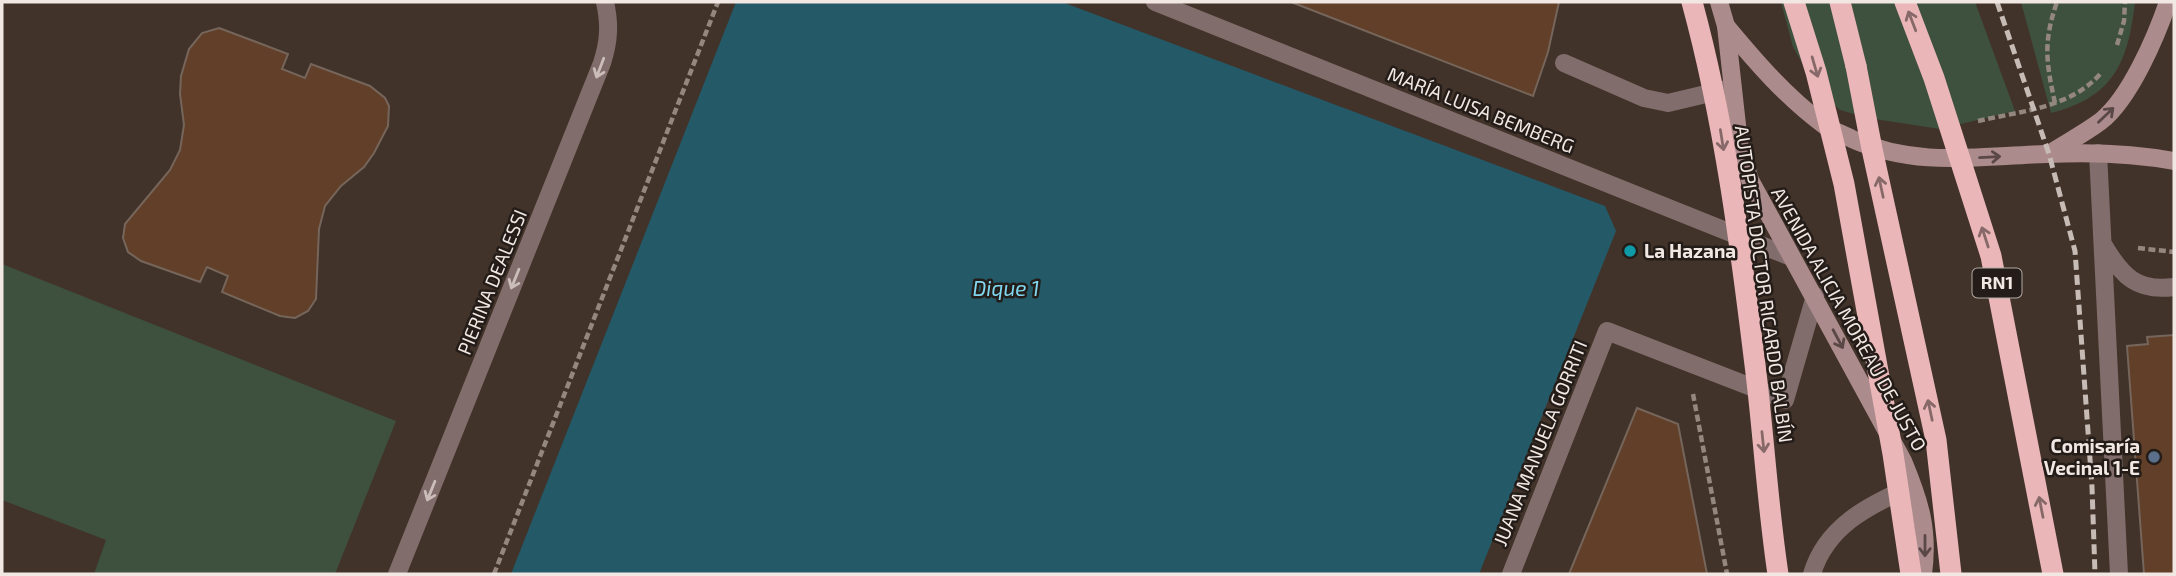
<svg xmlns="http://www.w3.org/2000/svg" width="2176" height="576" viewBox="0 0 2176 576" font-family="'Exo 2',sans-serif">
  <rect width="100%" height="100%" fill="#413329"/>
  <g fill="#3e503e">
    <path d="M 1781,2 L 1975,2 L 2015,111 L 1940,129 L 1868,118 L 1840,110 L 1816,87 L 1793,47 Z"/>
    <path d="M 2021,2 L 2135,2 C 2128,62 2114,97 2051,113 Z"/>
    <path d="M 2,264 L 396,421 L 335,574 L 94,574 L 106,540 L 2,500 Z"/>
  </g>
  <path fill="#245968" d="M 736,2 L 1062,2 L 1605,206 L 1616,231 L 1479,574 L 511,574 Z"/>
  <g fill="#623f28" stroke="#75655b" stroke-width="2">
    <path d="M 1291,2 L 1559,2 L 1548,52 L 1533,96 Z"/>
    <path d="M 219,28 L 288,54 L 282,69 L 305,78 L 311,64 L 370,86 L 385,98 L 389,106 L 388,126 L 374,153 L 364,167 L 341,186 L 325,206 L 319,229 L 316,299 L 308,311 L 295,318 L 280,316 L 222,292 L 228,276 L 207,267 L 200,282 L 141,261 L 128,252 L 123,238 L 125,224 L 170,170 L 180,150 L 184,125 L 180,94 L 181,76 L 189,49 L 202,33 Z"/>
    <path d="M 2174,335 L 2174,574 L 2144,574 L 2127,346 L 2148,344 L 2147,337 Z"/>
    <path d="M 1637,408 L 1678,424 L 1707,574 L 1569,574 Z"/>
  </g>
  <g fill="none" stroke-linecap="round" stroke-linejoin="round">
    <g stroke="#93877f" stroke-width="4.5" stroke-dasharray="7 3.5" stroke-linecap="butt">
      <path d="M 2117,45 L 2124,21 L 2125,2"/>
      <path d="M 2055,103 C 2046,62 2043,42 2057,2"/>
      <path d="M 1978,121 C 2021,111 2071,108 2101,73"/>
      <path d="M 2138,248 L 2174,252"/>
      <path d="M 1693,394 L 1727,574"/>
      <path d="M 494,574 L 718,2"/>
    </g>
    <g stroke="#826d6d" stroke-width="18">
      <path d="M 1564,63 L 1644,98 L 1668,103 L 1727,89"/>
      <path d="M 2098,153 L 2119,574"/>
      <path d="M 2104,246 C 2122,276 2137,292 2174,287"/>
      <path d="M 1812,574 C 1826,527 1867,506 1910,487"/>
    </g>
    <g stroke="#826d6d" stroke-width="18">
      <path d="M 1155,2 L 1791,257"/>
      <path d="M 397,574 L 602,63 C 609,41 610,25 605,2"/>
      <path d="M 1511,574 L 1607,331 L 1785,400 L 1815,296"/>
    </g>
    <g stroke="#ac8b8c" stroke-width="18">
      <path d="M 1719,2 L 1726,26 L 1739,143 L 1750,180 L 1903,461 C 1920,502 1929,530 1923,574"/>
      <path d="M 1726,26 C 1756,62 1786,97 1824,125 C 1832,131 1843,134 1852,139 C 1917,168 1978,156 2047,154 C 2089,152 2132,153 2174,161"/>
      <path d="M 2049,154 C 2066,143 2085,133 2101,121 C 2130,98 2156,37 2168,2"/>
    </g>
    <path stroke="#eab6b8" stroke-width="21" d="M 1840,2 L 1856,66"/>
    <path stroke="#c6bbb5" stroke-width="5" stroke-dasharray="10 5" stroke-linecap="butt" d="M 1997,2 L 2049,154 L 2075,251 L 2092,487 L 2095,574"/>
    <g stroke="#eab6b8" stroke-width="21">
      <path d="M 1692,2 C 1725,123 1741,249 1756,373 C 1764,440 1768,508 1778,574"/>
      <path d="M 1794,2 L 1816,72 L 1844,184 L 1893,454 L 1911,574"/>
      <path d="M 1905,2 L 1934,78 L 1991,256 L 2053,574"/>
      <path d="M 1856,66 L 1872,149 L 1936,440 L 1951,574"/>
    </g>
  </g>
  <defs><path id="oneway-shaft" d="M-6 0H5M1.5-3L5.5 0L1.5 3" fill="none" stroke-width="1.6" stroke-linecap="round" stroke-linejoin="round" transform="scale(1.75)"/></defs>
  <g stroke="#866968">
    <use href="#oneway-shaft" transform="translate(1912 21) rotate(-111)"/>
    <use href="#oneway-shaft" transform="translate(1815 67) rotate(74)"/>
    <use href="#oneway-shaft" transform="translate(1722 140) rotate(81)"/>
    <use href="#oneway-shaft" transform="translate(1881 187) rotate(-102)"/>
    <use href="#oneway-shaft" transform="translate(1985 237) rotate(-108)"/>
    <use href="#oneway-shaft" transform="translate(1930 410) rotate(-102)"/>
    <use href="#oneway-shaft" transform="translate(1763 442) rotate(84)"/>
    <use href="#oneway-shaft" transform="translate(2041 507) rotate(-101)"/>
  </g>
  <g stroke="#cbbdba">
    <use href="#oneway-shaft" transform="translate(600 68) rotate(111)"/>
    <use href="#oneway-shaft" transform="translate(515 279) rotate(112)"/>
    <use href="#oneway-shaft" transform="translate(431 491) rotate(112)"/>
  </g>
  <g stroke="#5a4846">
    <use href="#oneway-shaft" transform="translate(2106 115) rotate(-44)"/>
    <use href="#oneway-shaft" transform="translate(1990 157) rotate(-3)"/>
    <use href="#oneway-shaft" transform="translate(1838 339) rotate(62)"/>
    <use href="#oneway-shaft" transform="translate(1925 546) rotate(90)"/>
  </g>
  <circle fill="#0f9aa8" stroke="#231c18" stroke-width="2.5" cx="1630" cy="251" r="7"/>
  <circle fill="#5c6f8a" stroke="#231c18" stroke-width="2.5" cx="2154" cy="457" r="7"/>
  <g text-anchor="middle" stroke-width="5" stroke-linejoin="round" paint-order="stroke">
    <rect fill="#231c18" stroke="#b4aba6" stroke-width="2" x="1972.5" y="268.5" width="49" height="29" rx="5"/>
    <g font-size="18" font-weight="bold" fill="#f2e8e3">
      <text x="1997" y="289">RN1</text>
    </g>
    <g font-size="19" fill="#f2e8e3" stroke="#231c18">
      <text transform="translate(1481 110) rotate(22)" y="7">MARÍA LUISA BEMBERG</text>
      <text transform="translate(492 282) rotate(-68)" y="7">PIERINA DEALESSI</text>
      <text transform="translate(1764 284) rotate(82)" y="7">AUTOPISTA DOCTOR RICARDO BALBÍN</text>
      <text transform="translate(1849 319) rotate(61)" y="7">AVENIDA ALICIA MOREAU DE JUSTO</text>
      <text transform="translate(1540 443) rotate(-68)" y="7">JUANA MANUELA GORRITI</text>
    </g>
    <g font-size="19" font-weight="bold" fill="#f2e8e3" stroke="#231c18" text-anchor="start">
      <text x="1644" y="258">La Hazana</text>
      <text x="2140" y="453" text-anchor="end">Comisaría<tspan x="2140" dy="22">Vecinal 1-E</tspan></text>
    </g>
    <g font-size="21" font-style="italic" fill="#81d8f1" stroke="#231c18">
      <text x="1006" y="296">Dique 1</text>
    </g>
  </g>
  <rect width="2176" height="576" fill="none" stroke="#f2e8e3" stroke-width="7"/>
</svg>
